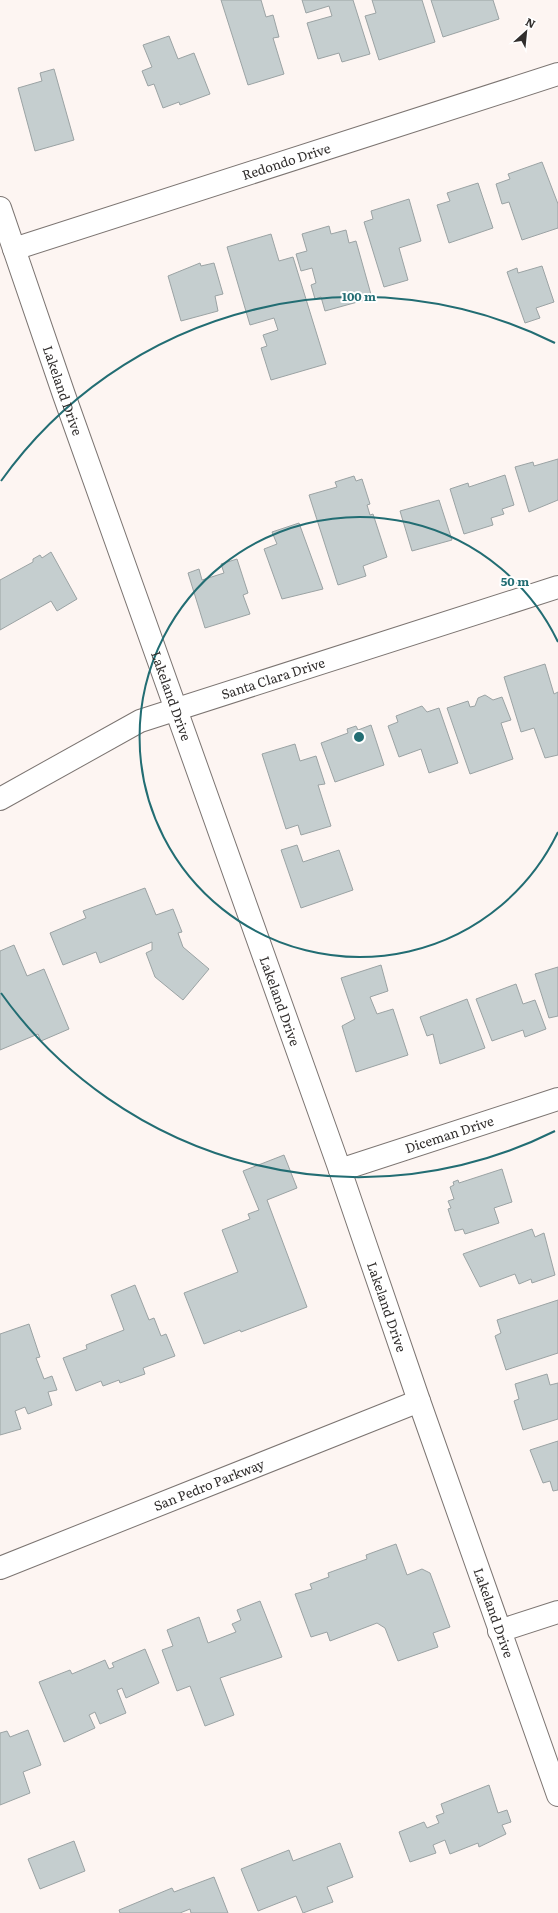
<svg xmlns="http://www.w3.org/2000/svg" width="558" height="1913" viewBox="0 0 558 1913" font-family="Literata,serif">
  <rect width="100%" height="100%" fill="#fdf5f2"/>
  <g fill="#c5cecf" stroke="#9ba3a4">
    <path d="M 221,0 L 261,0 L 266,17 L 273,15 L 279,37 L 273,38 L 284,74 L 248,85 Z"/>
    <path d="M 302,0 L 353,0 L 370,54 L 342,62 L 339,53 L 318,59 L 307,23 L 332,16 L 329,6 L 306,13 Z"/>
    <path d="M 372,0 L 422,0 L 435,42 L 379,60 L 365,16 L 376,13 Z"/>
    <path d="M 431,0 L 493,0 L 499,19 L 443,37 Z"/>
    <path d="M 169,36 L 178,59 L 194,53 L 210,94 L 180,105 L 179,102 L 163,108 L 154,84 L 148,86 L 142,71 L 152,67 L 143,45 Z"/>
    <path d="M 54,69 L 74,140 L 35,151 L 18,88 L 42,81 L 40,73 Z"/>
    <path d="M 542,162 L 558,204 L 558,228 L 522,240 L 509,202 L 502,204 L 496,184 L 510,179 L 508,174 Z"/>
    <path d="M 478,183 L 493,228 L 449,243 L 437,205 L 450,201 L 447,193 Z"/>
    <path d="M 409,199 L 421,241 L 399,248 L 408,280 L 384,287 L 364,222 L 373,219 L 371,211 Z"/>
    <path d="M 329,226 L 331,234 L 346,230 L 349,243 L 356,241 L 372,298 L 325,311 L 321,297 L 315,299 L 311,285 L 316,283 L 312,268 L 301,271 L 296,254 L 307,251 L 302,234 Z"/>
    <path d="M 271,234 L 279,261 L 293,257 L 326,364 L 271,380 L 261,348 L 267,346 L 263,335 L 278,330 L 274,318 L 250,325 L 227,247 Z"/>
    <path d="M 200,263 L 201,266 L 214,263 L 223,294 L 215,296 L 218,311 L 181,321 L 168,276 Z"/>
    <path d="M 542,266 L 554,302 L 536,308 L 540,318 L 525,323 L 507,272 L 517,268 L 518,273 Z"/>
    <path d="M 558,459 L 558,500 L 529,512 L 515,467 L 533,462 L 534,466 Z"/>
    <path d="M 505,475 L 514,505 L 502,509 L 504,514 L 491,518 L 493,525 L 464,534 L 450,489 L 468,483 L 469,487 Z"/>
    <path d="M 354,476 L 356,481 L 362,479 L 370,504 L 367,505 L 370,515 L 373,514 L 387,557 L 363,566 L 366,576 L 338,585 L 309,495 L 337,487 L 335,482 Z"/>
    <path d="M 439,500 L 452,540 L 412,551 L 400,511 Z"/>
    <path d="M 299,523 L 323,589 L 282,599 L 264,549 L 277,544 L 272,532 Z"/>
    <path d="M 51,552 L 77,599 L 57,611 L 51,601 L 0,630 L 0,580 L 33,562 L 33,559 L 40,555 L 42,558 Z"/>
    <path d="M 237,559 L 248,593 L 243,595 L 250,614 L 205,628 L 188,573 L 199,569 L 202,580 L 224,573 L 221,564 Z"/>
    <path d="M 545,664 L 554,694 L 558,692 L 558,755 L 545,758 L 534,728 L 521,732 L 504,677 Z"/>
    <path d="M 485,695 L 493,700 L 502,697 L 511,720 L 501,723 L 513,759 L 470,774 L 447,708 L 468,701 L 470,707 L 475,706 L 478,698 Z"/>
    <path d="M 422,706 L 427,712 L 439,708 L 458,763 L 429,773 L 421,749 L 399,757 L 388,726 L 398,722 L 396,716 Z"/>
    <path d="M 371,725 L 384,765 L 335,782 L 321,743 L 348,733 L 347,729 L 356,726 L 358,730 Z"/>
    <path d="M 295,744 L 300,761 L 316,756 L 325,784 L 318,785 L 331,826 L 301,835 L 298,825 L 286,829 L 262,754 Z"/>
    <path d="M 297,845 L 303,862 L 339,850 L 353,890 L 301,908 L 281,850 Z"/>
    <path d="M 145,888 L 156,915 L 173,909 L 182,932 L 178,933 L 183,947 L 209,969 L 183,1000 L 155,977 L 146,953 L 152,950 L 152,942 L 100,963 L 96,952 L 63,965 L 50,933 L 86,918 L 83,911 Z"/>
    <path d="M 14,945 L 27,976 L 44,969 L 69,1029 L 41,1041 L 38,1034 L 0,1050 L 0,951 Z"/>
    <path d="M 381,965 L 388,991 L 370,997 L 377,1014 L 393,1009 L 408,1055 L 356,1072 L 342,1026 L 355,1019 L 341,978 Z"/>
    <path d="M 558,967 L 558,1016 L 549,1018 L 535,974 Z"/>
    <path d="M 516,984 L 523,1004 L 535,1000 L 546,1029 L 525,1037 L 523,1030 L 492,1041 L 476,999 Z"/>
    <path d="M 467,999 L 485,1048 L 440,1064 L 433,1034 L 427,1036 L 420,1017 Z"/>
    <path d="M 284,1155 L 297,1188 L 267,1200 L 307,1307 L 241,1332 L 240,1330 L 204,1344 L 184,1293 L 238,1272 L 222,1230 L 250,1219 L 248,1214 L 259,1210 L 243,1171 Z"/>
    <path d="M 502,1169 L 512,1202 L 494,1208 L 499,1223 L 465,1234 L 463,1229 L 455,1231 L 448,1209 L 451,1208 L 448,1201 L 454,1199 L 450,1187 L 454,1185 L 453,1182 L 458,1180 L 459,1183 Z"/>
    <path d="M 532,1229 L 535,1237 L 544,1233 L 555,1275 L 532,1283 L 531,1279 L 519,1284 L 515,1274 L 480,1287 L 463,1254 Z"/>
    <path d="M 135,1285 L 149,1320 L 154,1318 L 161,1336 L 166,1334 L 175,1356 L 143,1368 L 145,1374 L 120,1383 L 119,1380 L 103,1386 L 101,1381 L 76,1391 L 63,1358 L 87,1349 L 86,1345 L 124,1330 L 111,1295 Z"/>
    <path d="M 558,1300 L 558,1353 L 506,1370 L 495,1336 L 501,1333 L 497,1320 Z"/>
    <path d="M 29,1324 L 40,1357 L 36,1358 L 44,1379 L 52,1376 L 57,1390 L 48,1392 L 52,1405 L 28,1414 L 25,1407 L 15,1411 L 21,1429 L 0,1435 L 0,1334 Z"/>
    <path d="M 547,1374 L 550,1385 L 558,1383 L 558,1419 L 523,1430 L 514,1401 L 519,1399 L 515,1384 Z"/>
    <path d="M 558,1441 L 558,1490 L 553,1491 L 550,1481 L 543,1483 L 530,1450 Z"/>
    <path d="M 396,1544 L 407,1575 L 422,1569 L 430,1573 L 450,1627 L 433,1633 L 438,1647 L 398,1661 L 385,1628 L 377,1623 L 330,1641 L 327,1632 L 311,1637 L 295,1594 L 312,1589 L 310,1584 L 329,1577 L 328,1573 L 367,1559 L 366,1555 Z"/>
    <path d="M 260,1601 L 282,1657 L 220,1678 L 234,1715 L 205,1726 L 190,1686 L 177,1691 L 162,1650 L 173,1646 L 167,1630 L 199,1617 L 208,1643 L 236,1632 L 232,1624 L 241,1620 L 237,1610 Z"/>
    <path d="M 145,1649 L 159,1683 L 126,1698 L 122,1688 L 117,1690 L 126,1713 L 100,1724 L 95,1712 L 89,1715 L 95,1728 L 64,1742 L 39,1682 L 70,1670 L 72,1674 L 105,1660 L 109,1669 L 114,1667 L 112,1663 Z"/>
    <path d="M 28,1730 L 41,1765 L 23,1772 L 30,1793 L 0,1805 L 0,1733 L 7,1731 L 10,1737 Z"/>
    <path d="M 489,1785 L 498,1813 L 507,1810 L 511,1822 L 502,1825 L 506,1834 L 479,1847 L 478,1843 L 450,1854 L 445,1840 L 433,1845 L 436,1853 L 410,1862 L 399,1832 L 424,1822 L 427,1828 L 439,1823 L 436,1816 L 444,1813 L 441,1804 Z"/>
    <path d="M 74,1841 L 85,1871 L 40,1889 L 28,1859 Z"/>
    <path d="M 340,1843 L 353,1877 L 327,1887 L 333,1902 L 303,1913 L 296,1896 L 258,1911 L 241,1869 L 289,1850 L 293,1861 Z"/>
    <path d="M 214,1877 L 228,1913 L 191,1913 L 190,1909 L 180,1913 L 120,1913 L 119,1910 L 172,1888 L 174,1892 Z"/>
  </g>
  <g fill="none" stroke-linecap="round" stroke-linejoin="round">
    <defs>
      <g id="minor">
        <path id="s1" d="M 0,208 L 64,395 L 340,1170 L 419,1401 L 558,1795"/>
        <path id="s2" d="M 14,249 L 558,74"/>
        <path id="s3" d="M 0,799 L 140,721 L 558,587"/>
        <path id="s4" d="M 340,1170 L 558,1099"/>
        <path id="s5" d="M 0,1568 L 419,1401"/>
        <path d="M 499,1631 L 558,1612"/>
      </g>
    </defs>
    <use href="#minor" stroke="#7c7572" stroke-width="24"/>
    <use href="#minor" stroke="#fff" stroke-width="22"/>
  </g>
  <g fill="none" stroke="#226d73" stroke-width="2">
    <path d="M558 832A220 220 0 1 1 558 642"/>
    <path d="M555 1131A440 440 0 0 1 1 993M1 481A440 440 0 0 1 555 343"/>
  </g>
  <g text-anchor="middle" stroke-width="4" stroke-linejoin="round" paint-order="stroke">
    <g font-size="13" fill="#312e2d" stroke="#fff">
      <text dy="5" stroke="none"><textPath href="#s2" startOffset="286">Redondo Drive</textPath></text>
      <text dy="5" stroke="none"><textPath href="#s1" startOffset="193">Lakeland Drive</textPath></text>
      <text dy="5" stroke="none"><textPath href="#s3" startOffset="300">Santa Clara Drive</textPath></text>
      <text dy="5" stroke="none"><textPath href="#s1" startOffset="517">Lakeland Drive</textPath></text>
      <text dy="5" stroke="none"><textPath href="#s1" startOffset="841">Lakeland Drive</textPath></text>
      <text dy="5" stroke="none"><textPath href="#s4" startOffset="115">Diceman Drive</textPath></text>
      <text dy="5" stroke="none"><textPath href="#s1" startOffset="1165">Lakeland Drive</textPath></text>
      <text dy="5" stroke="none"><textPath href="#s5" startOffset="225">San Pedro Parkway</textPath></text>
      <text dy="5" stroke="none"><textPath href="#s1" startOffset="1489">Lakeland Drive</textPath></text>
    </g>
  </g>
  <circle cx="359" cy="737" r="6" fill="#226d73" stroke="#fff" stroke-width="2"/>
  <g font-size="12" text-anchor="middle" font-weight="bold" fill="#226d73" stroke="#fff" stroke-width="4" stroke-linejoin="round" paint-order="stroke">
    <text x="359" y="301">100 m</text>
    <text x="515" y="586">50 m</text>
  </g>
  <g transform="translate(526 32) rotate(27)" stroke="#ffffff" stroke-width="3" paint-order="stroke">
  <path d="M0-3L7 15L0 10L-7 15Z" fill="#312e2d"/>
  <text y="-6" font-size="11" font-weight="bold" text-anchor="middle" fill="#312e2d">N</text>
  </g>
</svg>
